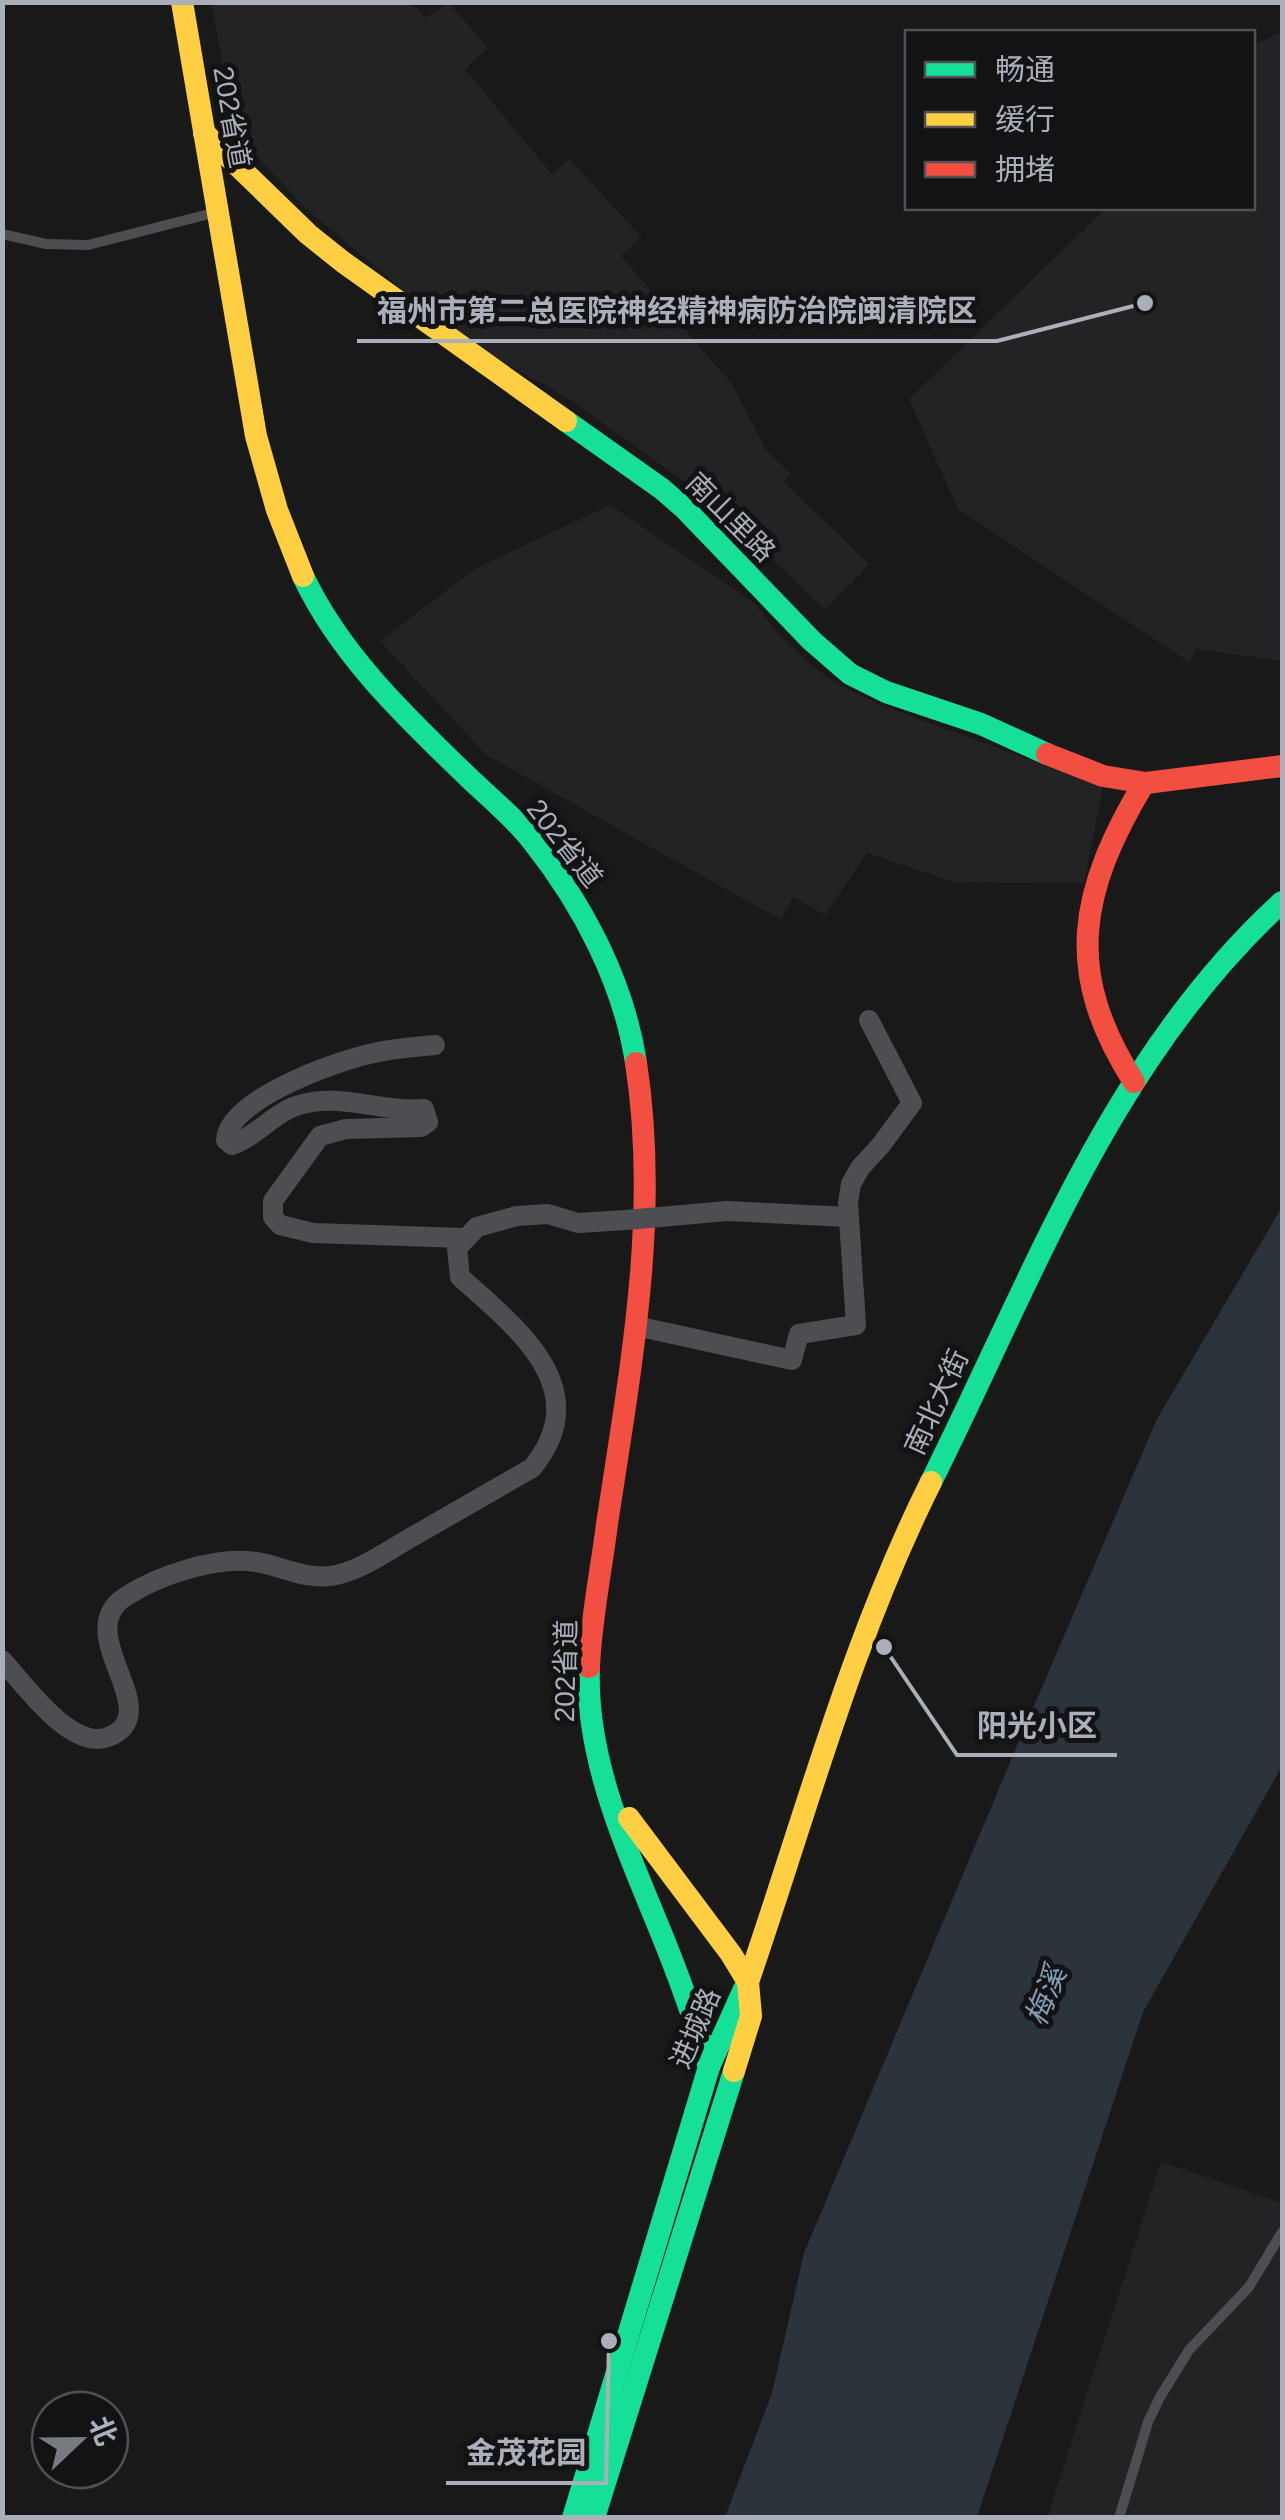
<svg xmlns="http://www.w3.org/2000/svg" width="1285" height="2520" viewBox="0 0 1285 2520" font-family="Arial,'Noto Sans SC',sans-serif">
  <rect width="100%" height="100%" fill="#191919"/>
  <g fill="#232325">
    <path d="M 211,3 L 411,3 L 425,18 L 449,3 L 488,48 L 465,69 L 552,174 L 570,159 L 641,237 L 621,256 L 732,384 L 766,450 L 791,474 L 784,482 L 869,564 L 825,610 L 714,503 L 569,399 L 456,335 L 309,211 L 237,136 Z"/>
    <path d="M 1282,31 L 1282,661 L 1196,649 L 1189,662 L 958,509 L 909,399 L 1106,208 L 1252,208 L 1253,46 Z"/>
    <path d="M 610,505 L 756,604 L 775,630 L 813,667 L 841,686 L 881,705 L 1103,787 L 1084,883 L 953,882 L 867,853 L 825,915 L 793,897 L 781,920 L 486,755 L 380,641 L 476,568 Z"/>
    <path d="M 1161,2162 L 1282,2203 L 1280,2517 L 1047,2518 Z"/>
  </g>
  <path fill="#2c343b" d="M 1282,1207 L 1282,1766 L 1143,2012 L 977,2517 L 725,2517 L 772,2393 L 804,2253 L 1019,1741 L 1157,1419 Z"/>
  <g fill="none" stroke-linecap="round" stroke-linejoin="round">
    <g stroke="#4d4e52" stroke-width="10">
      <path d="M 2,234 L 46,244 L 88,245 L 213,213"/>
      <path d="M 1119,2518 L 1148,2422 L 1160,2397 L 1189,2350 L 1249,2287 L 1282,2232"/>
    </g>
    <g stroke="#4d4e52" stroke-width="20">
      <path d="M 435,1045 C 415,1047 394,1048 374,1053 C 339,1060 228,1099 226,1140 L 232,1145 C 256,1137 273,1113 299,1105 C 339,1092 383,1113 424,1109 L 428,1122 L 421,1127 L 346,1129 L 320,1136 L 273,1201 L 273,1217 L 280,1225 L 313,1233 L 464,1238"/>
      <path d="M 727,1211 L 848,1217"/>
      <path d="M 636,1326 L 792,1360 L 799,1334 L 856,1325 L 848,1203 L 851,1184 L 860,1168 L 881,1145 L 912,1103 L 869,1020"/>
      <path d="M 2,1660 C 25,1685 71,1751 108,1737 C 170,1713 69,1634 125,1597 C 158,1575 217,1556 256,1562 C 282,1566 302,1579 330,1576 C 359,1572 387,1551 412,1537 C 452,1514 492,1491 532,1468 C 597,1389 517,1328 460,1277 L 457,1248 L 477,1227 L 517,1216 L 548,1214 L 578,1223 L 626,1220"/>
    </g>
    <g stroke="#16e098" stroke-width="22">
      <path d="M 566,421 L 662,489 L 685,509 L 812,641 L 850,674 L 886,692 L 981,724 L 1047,754"/>
      <path d="M 303,576 C 340,655 406,717 468,777 C 490,798 515,818 533,842 C 583,905 624,983 636,1063"/>
      <path d="M 931,1482 C 1032,1280 1111,1058 1282,902"/>
      <path d="M 589,1667 C 585,1760 628,1851 662,1935 C 680,1979 695,2022 709,2067"/>
      <path d="M 573,2518 L 709,2067 L 744,1989"/>
      <path d="M 594,2518 L 734,2071"/>
    </g>
    <g stroke="#ffcf43" stroke-width="22">
      <path d="M 182,2 L 256,436 L 277,510 L 303,576"/>
      <path d="M 204,133 L 308,234 L 343,262 L 566,421"/>
      <path d="M 629,1818 L 731,1954 L 748,1982 L 751,2016 L 734,2071"/>
      <path d="M 748,1982 C 806,1814 851,1642 931,1482"/>
    </g>
    <g stroke="#f24e42" stroke-width="22">
      <path d="M 1047,754 L 1103,776 L 1146,783 L 1282,766"/>
      <path d="M 1134,1082 C 1063,971 1079,892 1144,783"/>
      <path d="M 589,1667 C 591,1619 601,1572 607,1524 C 630,1371 660,1217 636,1063"/>
    </g>
    <path stroke="#4d4e52" stroke-width="20" d="M 626,1220 L 727,1211"/>
  </g>
  <g text-anchor="middle" stroke-width="10" stroke-linejoin="round" paint-order="stroke">
    <g font-size="28" fill="#aaafb9" stroke="#131315">
      <text transform="translate(232 117) rotate(80)" y="10">202省道</text>
      <text transform="translate(731 517) rotate(45)" y="10">南山里路</text>
      <text transform="translate(565 843) rotate(52)" y="10">202省道</text>
      <text transform="translate(936 1402) rotate(-65)" y="10">南北大街</text>
      <text transform="translate(565 1671) rotate(-89)" y="10">202省道</text>
      <text transform="translate(695 2028) rotate(-67)" y="10">进城路</text>
    </g>
    <g font-size="30" font-style="italic" fill="#829db3" stroke="#131315">
      <text transform="translate(1046 1996) rotate(-68)" y="10">梅溪</text>
    </g>
  </g>
  <path fill="none" stroke="#aaafb9" stroke-width="4" d="M1145 303L997 341H357M884 1647L957 1755H1117M609 2341L606 2483H446"/>
  <g fill="#aaafb9" stroke="#131315" stroke-width="4">
    <circle cx="1145" cy="303" r="10"/>
    <circle cx="884" cy="1647" r="10"/>
    <circle cx="609" cy="2341" r="10"/>
  </g>
  <g font-size="30" text-anchor="middle" font-weight="bold" fill="#aaafb9" stroke="#131315" stroke-width="10" stroke-linejoin="round" paint-order="stroke">
    <text x="677" y="321">福州市第二总医院神经精神病防治院闽清院区</text>
    <text x="1037" y="1736">阳光小区</text>
    <text x="526" y="2463">金茂花园</text>
  </g>
  <rect width="1285" height="2520" fill="none" stroke="#aaafb9" stroke-width="10"/>
  <rect x="905" y="30" width="350" height="180" fill="#131315" stroke="#4f5157" stroke-width="2.5"/>
  <rect x="925" y="62" width="50" height="15" fill="#16e098" stroke="#4f5157" stroke-width="2.5"/>
  <text x="995" y="80" font-size="30" fill="#aaafb9">畅通</text>
  <rect x="925" y="112" width="50" height="15" fill="#ffcf43" stroke="#4f5157" stroke-width="2.5"/>
  <text x="995" y="130" font-size="30" fill="#aaafb9">缓行</text>
  <rect x="925" y="162" width="50" height="15" fill="#f24e42" stroke="#4f5157" stroke-width="2.5"/>
  <text x="995" y="180" font-size="30" fill="#aaafb9">拥堵</text>
  <g transform="translate(80 2440) rotate(68)"><circle r="48" fill="#131315" stroke="#4f5157" stroke-width="2.5"/>
  <path d="M0-8L18 38L0 25L-18 38Z" fill="#777a81"/>
  <text y="-15" font-size="28" font-weight="bold" text-anchor="middle" fill="#aaafb9">北</text>
  </g>
</svg>
